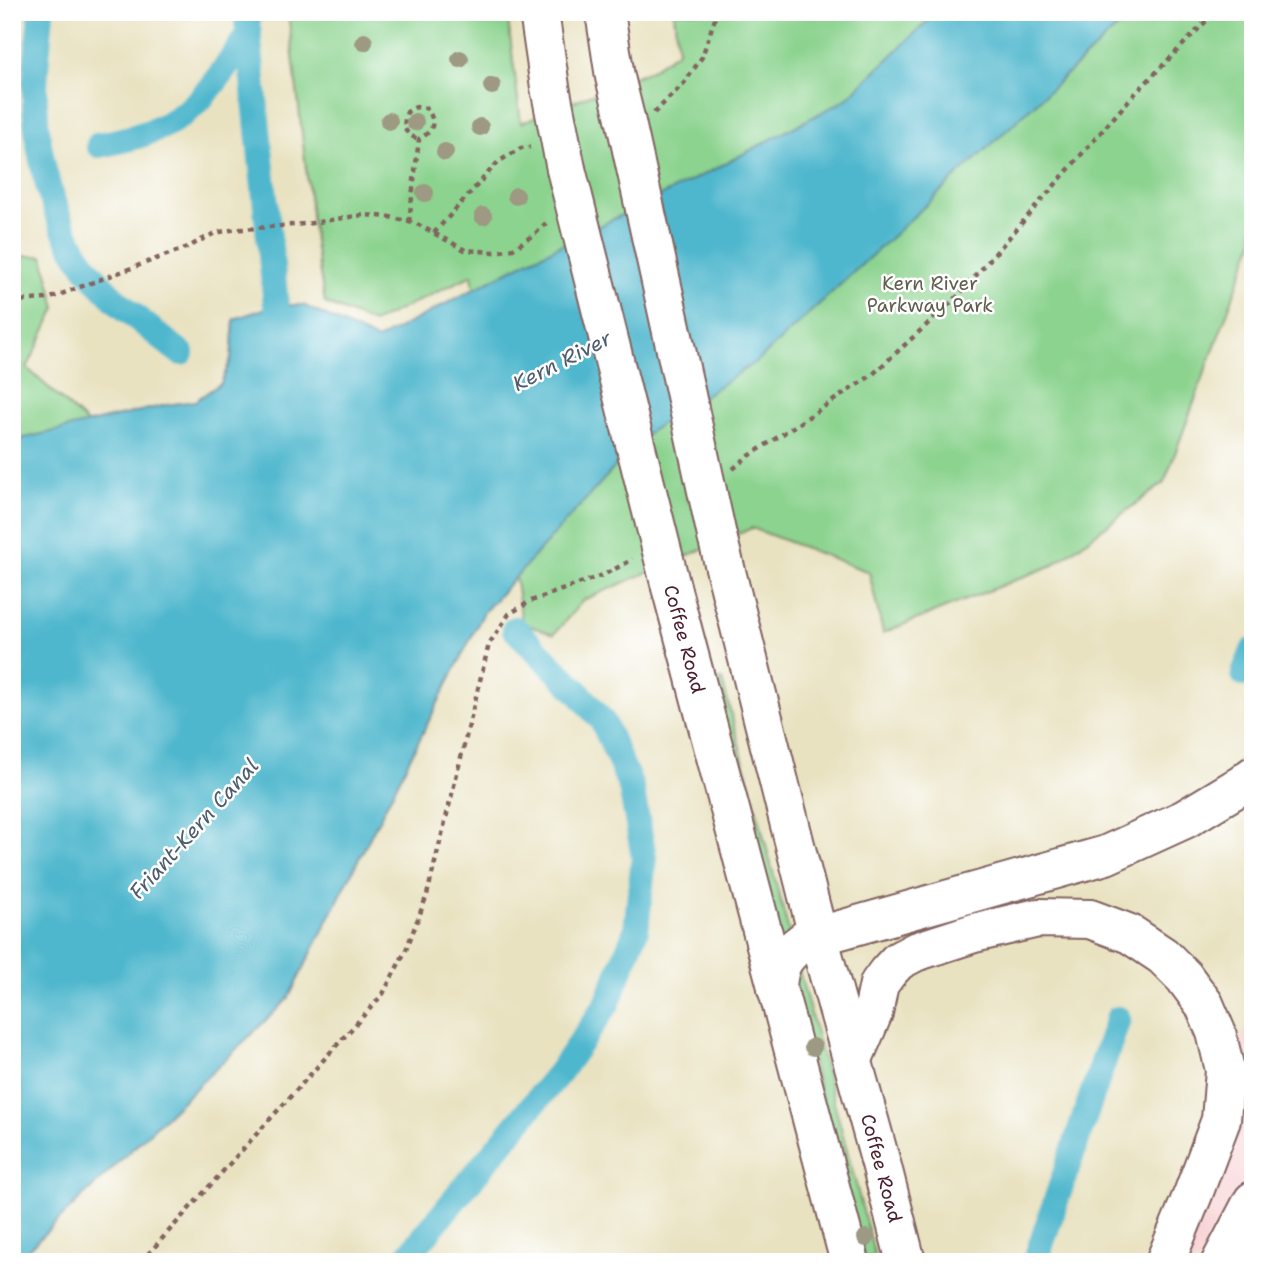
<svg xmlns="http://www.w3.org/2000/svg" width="1265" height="1274" viewBox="0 0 1265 1274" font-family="'Shantell Sans',sans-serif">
  <rect width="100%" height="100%" fill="#fff"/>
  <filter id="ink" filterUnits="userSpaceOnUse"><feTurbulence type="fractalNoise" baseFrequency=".0143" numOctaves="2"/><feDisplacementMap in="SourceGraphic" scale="14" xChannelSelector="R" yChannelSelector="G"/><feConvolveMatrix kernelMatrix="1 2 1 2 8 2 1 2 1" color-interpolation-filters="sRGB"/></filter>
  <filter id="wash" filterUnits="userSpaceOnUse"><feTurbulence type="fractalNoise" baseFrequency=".00686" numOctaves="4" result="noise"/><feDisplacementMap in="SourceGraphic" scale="28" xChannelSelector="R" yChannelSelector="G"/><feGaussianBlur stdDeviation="1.57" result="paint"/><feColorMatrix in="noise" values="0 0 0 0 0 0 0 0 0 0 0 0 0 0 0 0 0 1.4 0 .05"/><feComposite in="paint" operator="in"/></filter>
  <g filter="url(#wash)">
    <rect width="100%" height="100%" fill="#e9e2c1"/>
    <path fill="#f7cfd1" d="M 1253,1005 L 1253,1262 L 1165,1262 Z"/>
    <g fill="#8bd38e" stroke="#6a795c" stroke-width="2">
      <path d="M 288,12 L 507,12 L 521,123 L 651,70 L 678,51 L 674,12 L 1253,12 L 1253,243 L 1164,483 L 1053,565 L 883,633 L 869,572 L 752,528 L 583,600 L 554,634 L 522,623 L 472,275 L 373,323 L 325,303 L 314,238 Z"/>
      <path d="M 12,256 L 43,256 L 56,308 L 27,368 L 149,480 L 12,508 Z"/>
      <path d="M 722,680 L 875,1256 L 864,1259 L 711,682 Z"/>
    </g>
    <path fill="#4fb7cd" stroke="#4c6b7c" stroke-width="2" d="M 937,12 L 1134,12 L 760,359 L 642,437 L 484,612 L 288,999 L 15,1262 L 12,1262 L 12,441 L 166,405 L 195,401 L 221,383 L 231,359 L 234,319 L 276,305 L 303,305 L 377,340 L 516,267 L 713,170 L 845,100 Z"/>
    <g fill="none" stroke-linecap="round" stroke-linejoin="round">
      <g stroke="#4fb7cd" stroke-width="26">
        <path d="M 41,12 C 39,42 34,73 35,103 C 37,157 53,224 87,268 C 112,302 148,327 181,353"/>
        <path d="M 246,12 L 276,305"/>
        <path d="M 99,145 C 124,140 148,135 171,122 C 204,104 228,64 249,33"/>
        <path d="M 1244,674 L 1253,651"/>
        <path d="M 403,1262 L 559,1073 L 607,1004 L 636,930 L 644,857 L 631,787 L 603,722 L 578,692 L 515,629"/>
        <path d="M 1035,1262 L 1118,1019"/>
      </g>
    </g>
  </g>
  <g filter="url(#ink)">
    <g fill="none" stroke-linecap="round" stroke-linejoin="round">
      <defs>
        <g id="secondary">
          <path d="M 539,12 L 550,87 L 566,169"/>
          <path d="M 605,12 L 615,77 L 625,118"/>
          <path d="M 717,536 L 818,936 L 882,1167 L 906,1262"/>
          <path d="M 671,587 L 850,1262"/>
        </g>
        <g id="highway">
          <path d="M 777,989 C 778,964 784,955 805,940 L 1106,855 L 1185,819 L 1243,784 L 1253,776"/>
          <path d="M 853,1059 L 873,1013 L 879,984 L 887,973 L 898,961 L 915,952 L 974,933 L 1038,918 L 1090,919 L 1130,934 L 1163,956 L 1184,977 L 1204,1004 L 1216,1032 L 1225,1070 L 1221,1120 L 1193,1194 L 1165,1262"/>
          <path d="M 1221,1262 L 1253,1201"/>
        </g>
      </defs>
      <use href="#secondary" stroke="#826360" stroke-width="42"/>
      <use href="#highway" stroke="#826360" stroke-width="42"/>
      <g stroke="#826360" stroke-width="4.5" stroke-dasharray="5 5" stroke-linecap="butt">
        <path d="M 654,113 L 685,82 L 702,57 L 717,12"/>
        <path d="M 409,222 L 419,139 C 434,131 437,121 426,108 L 416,107 L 407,112 C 402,127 404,135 419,139"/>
        <path d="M 434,233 L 498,162 L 521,148 L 530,147"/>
        <path d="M 12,301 L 48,299 L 188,247 L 215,233 L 231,230 L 305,224 L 363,215 L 390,217 L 417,224 L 465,250 L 494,252 L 513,249 L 536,233 L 547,222"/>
        <path d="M 733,469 L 746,458 L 872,375 L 958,296 L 1129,100 L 1215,12"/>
        <path d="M 141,1262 L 383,994 L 406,950 L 427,895 L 489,644 L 509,614 L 531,601 L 603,575 L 628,562 L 632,558"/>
      </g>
      <use href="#secondary" stroke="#fff" stroke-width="38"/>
      <use href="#highway" stroke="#fff" stroke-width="38"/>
      <defs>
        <g id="secondary-bridge">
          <path d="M 625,118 L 717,536"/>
          <path d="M 566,169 L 671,587"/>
        </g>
      </defs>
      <use href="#secondary-bridge" stroke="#826360" stroke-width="42" stroke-linecap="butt"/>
      <use href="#secondary-bridge" stroke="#fff" stroke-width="38"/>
    </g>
    <g fill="#9e9982">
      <circle cx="364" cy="42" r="9"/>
      <circle cx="460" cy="59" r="9"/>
      <circle cx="492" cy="86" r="9"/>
      <circle cx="389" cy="121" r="9"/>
      <circle cx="415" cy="122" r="9"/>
      <circle cx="480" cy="127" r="9"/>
      <circle cx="445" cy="152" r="9"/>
      <circle cx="425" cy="193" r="9"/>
      <circle cx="516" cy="196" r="9"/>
      <circle cx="483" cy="216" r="9"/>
      <circle cx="813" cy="1047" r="9"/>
      <circle cx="866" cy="1238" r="9"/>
    </g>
  </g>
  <g text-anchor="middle" stroke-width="5" stroke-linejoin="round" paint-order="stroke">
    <g font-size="19" fill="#615e4e" stroke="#fff">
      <text x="930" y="290">Kern River<tspan x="930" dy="22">Parkway Park</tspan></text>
    </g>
    <g font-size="19" fill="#4a1f2b" stroke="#fff">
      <text transform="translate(685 639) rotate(75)" y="7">Coffee Road</text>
      <text transform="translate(882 1168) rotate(75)" y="7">Coffee Road</text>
    </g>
    <g font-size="21" font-style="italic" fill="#4c5c6c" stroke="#fff">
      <text transform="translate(562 361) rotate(-27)" y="7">Kern River</text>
      <text transform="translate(194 829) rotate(-48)" y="7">Friant-Kern Canal</text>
    </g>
  </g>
  <rect width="1265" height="1274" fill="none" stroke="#fff" stroke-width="42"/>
</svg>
